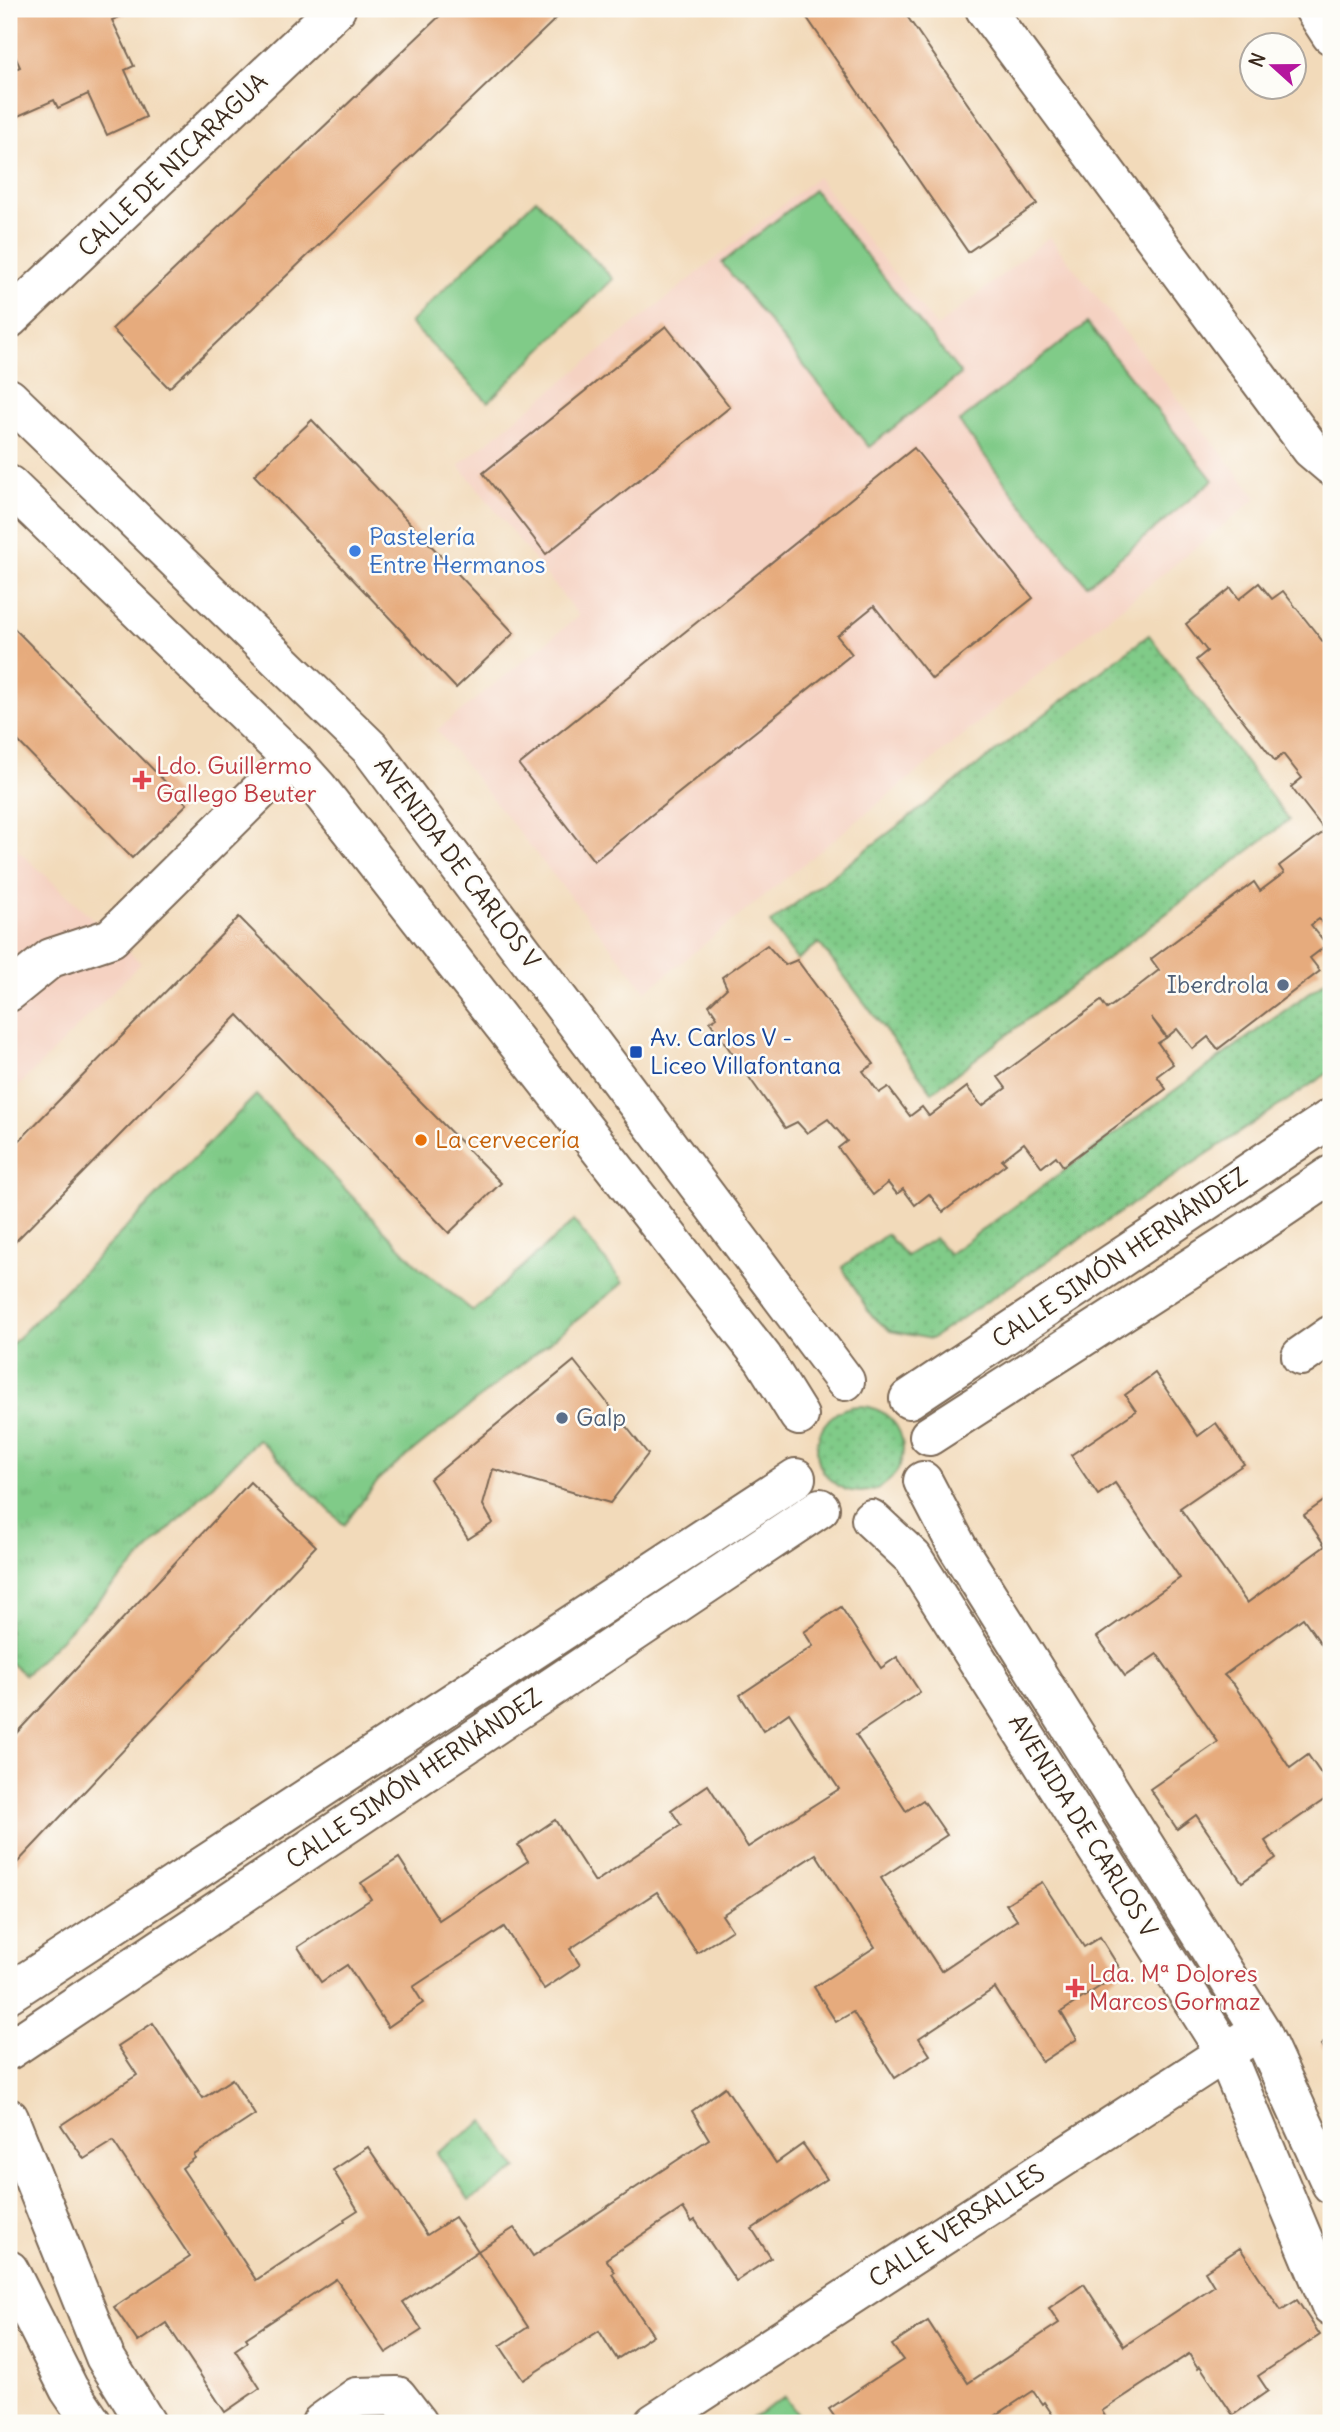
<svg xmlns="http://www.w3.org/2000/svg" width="1340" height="2432" viewBox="0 0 1340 2432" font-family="Delius,sans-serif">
  <defs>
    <pattern id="grass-dots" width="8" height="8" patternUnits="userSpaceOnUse" patternTransform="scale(1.75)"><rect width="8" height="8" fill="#80cb88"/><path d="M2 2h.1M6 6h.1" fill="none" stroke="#70ae75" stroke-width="1.8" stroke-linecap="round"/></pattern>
    <pattern id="park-tufts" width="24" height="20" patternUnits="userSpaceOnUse" patternTransform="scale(1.75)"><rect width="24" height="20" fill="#80cb88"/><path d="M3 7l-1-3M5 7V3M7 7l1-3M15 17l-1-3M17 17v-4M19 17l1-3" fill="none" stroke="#70ae75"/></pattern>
  </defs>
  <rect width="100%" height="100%" fill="#fdfcf7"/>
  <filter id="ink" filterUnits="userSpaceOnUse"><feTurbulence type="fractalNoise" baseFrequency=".0143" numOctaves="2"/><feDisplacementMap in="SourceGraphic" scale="14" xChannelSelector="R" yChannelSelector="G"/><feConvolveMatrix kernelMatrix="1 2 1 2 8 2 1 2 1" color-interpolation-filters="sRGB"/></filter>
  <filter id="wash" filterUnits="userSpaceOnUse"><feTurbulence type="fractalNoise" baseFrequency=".00686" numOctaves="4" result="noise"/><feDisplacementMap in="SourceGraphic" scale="28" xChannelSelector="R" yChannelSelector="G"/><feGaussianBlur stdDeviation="1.57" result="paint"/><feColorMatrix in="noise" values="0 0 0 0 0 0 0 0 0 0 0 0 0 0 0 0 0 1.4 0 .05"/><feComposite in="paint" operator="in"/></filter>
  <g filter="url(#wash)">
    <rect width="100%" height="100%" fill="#f2daba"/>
    <g fill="#f5d2c2">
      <path d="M 817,177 L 937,327 L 1049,237 L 1257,498 L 646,991 L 437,730 L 579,616 L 459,465 Z"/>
      <path d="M 9,842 L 141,963 L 9,1096 Z"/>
    </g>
    <g fill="url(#grass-dots)" stroke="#5e7a53" stroke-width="2">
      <path d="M 1149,635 L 1289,820 L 932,1092 L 819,943 L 797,960 L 770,923 Z"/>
      <path d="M 1331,977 L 1331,1071 L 931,1339 L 890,1331 L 870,1314 L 842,1267 L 887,1234 L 906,1256 L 935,1238 L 949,1254 Z"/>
      <circle cx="860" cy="1449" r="43"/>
    </g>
    <g fill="url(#park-tufts)" stroke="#5e7a53" stroke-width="2">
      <path d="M 256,1095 L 419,1267 L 473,1311 L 574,1221 L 623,1283 L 381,1477 L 344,1525 L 258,1439 L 25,1675 L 9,1662 L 9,1347 Z"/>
      <path d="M 484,2121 L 517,2169 L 469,2200 L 437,2153 Z"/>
    </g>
    <g fill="#80cb88" stroke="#5e7a53" stroke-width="2">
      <path d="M 814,190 L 961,374 L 869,447 L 722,263 Z"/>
      <path d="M 536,199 L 613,279 L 488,402 L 410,323 Z"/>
      <path d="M 1087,323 L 1213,480 L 1087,585 L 1022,505 L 959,422 Z"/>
      <path d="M 785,2397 L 804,2423 L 745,2423 Z"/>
    </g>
    <g id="blocks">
      <g fill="#e6ab7d">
        <path d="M 9,9 L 136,9 L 112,20 L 134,66 L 125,70 L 146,117 L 107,135 L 88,94 L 58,108 L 54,100 L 9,120 L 9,72 L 20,67 L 9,43 L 9,36 L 14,33 L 9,20 Z"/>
        <path d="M 447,9 L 566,9 L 169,388 L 112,329 Z"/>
        <path d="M 801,9 L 902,9 L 1037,204 L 968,252 Z"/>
        <path d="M 666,326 L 730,407 L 546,554 L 483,473 Z"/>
        <path d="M 312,420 L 514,633 L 456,688 L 254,475 Z"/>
        <path d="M 914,448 L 1033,598 L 932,679 L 874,606 L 837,636 L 852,654 L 594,861 L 519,765 Z"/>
        <path d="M 1259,583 L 1272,599 L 1283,591 L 1331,652 L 1331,917 L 1323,923 L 1319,919 L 1311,925 L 1327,945 L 1310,958 L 1320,971 L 1218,1049 L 1208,1037 L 1193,1049 L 1177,1029 L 1167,1037 L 1151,1017 L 1166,1038 L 1158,1043 L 1173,1064 L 1157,1076 L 1166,1089 L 1063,1166 L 1056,1156 L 1042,1167 L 1024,1143 L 1002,1160 L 1006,1164 L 943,1212 L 929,1194 L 915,1205 L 903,1189 L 897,1194 L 888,1183 L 873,1195 L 838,1148 L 847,1141 L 828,1119 L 807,1133 L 797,1122 L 785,1128 L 710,1022 L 717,1017 L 709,1005 L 727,988 L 722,977 L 767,945 L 785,965 L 797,960 L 874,1064 L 863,1071 L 879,1093 L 888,1087 L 910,1116 L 922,1107 L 929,1116 L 967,1087 L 982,1106 L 1006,1088 L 998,1077 L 1101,1001 L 1107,1009 L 1132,991 L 1159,970 L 1151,959 L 1254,882 L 1260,891 L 1284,873 L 1279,866 L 1325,831 L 1291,787 L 1302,778 L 1283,754 L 1275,761 L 1196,660 L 1207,651 L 1186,624 L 1231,588 L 1239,599 Z"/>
        <path d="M 9,623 L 187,804 L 132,858 L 9,732 Z"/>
        <path d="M 239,917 L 501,1183 L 449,1233 L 238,1015 L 9,1248 L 9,1151 Z"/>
        <path d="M 574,1361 L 648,1454 L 610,1503 L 493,1469 L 483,1505 L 493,1523 L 468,1539 L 430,1479 Z"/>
        <path d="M 1155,1373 L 1198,1436 L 1216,1423 L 1244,1464 L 1180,1508 L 1247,1603 L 1325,1546 L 1304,1515 L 1331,1496 L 1331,1658 L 1303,1618 L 1224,1675 L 1234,1685 L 1290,1768 L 1308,1755 L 1331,1788 L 1331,1795 L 1265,1841 L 1276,1858 L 1242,1882 L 1196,1815 L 1177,1829 L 1150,1789 L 1218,1742 L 1157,1654 L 1125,1676 L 1097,1637 L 1180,1578 L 1115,1483 L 1098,1495 L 1071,1455 L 1136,1411 L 1125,1395 Z"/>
        <path d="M 250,1482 L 316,1546 L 16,1864 L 9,1857 L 9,1741 Z"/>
        <path d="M 841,1607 L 881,1668 L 897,1657 L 920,1692 L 856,1735 L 906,1811 L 923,1800 L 947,1835 L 881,1878 L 941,1971 L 1017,1920 L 1006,1904 L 1042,1882 L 1084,1947 L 1100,1937 L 1122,1972 L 1061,2012 L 1077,2039 L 1042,2062 L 995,1988 L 919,2038 L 930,2055 L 895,2078 L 853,2012 L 836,2022 L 814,1987 L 875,1947 L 816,1854 L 722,1915 L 732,1930 L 697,1953 L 657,1892 L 570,1949 L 580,1965 L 544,1989 L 504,1927 L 413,1987 L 423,2003 L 388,2027 L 347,1965 L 321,1982 L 298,1947 L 371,1899 L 361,1883 L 399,1858 L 439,1920 L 528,1861 L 518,1845 L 555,1820 L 595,1882 L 681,1825 L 671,1810 L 708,1785 L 748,1847 L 839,1789 L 789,1713 L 763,1731 L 740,1695 L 813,1646 L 804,1632 Z"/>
        <path d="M 153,2023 L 203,2098 L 232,2079 L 255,2115 L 194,2155 L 195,2158 L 182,2168 L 256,2280 L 345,2221 L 344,2219 L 358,2210 L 333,2170 L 368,2147 L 427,2235 L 455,2217 L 478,2251 L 514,2228 L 533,2256 L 709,2139 L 692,2111 L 725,2087 L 776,2163 L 803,2144 L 827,2179 L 752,2229 L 771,2258 L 736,2281 L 695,2220 L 692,2222 L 683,2208 L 606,2259 L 615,2272 L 612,2274 L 653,2335 L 617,2359 L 599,2331 L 523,2380 L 500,2346 L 528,2327 L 478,2251 L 403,2302 L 422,2330 L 386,2353 L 336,2279 L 246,2338 L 248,2341 L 235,2350 L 260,2388 L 225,2412 L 166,2323 L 138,2342 L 114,2307 L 190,2257 L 113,2141 L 84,2159 L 61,2125 L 137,2075 L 118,2046 Z"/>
        <path d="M 1331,2037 L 1331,2060 L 1321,2045 Z"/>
        <path d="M 1240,2248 L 1281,2310 L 1297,2300 L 1320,2335 L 1258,2376 L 1268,2391 L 1233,2415 L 1200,2366 L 1198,2368 L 1189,2354 L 1102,2411 L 1109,2423 L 1058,2423 L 1044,2402 L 1042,2404 L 1033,2391 L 984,2423 L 839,2423 L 829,2409 L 903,2360 L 892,2345 L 928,2321 L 968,2383 L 1059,2323 L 1049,2308 L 1084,2284 L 1124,2346 L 1214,2286 L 1205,2271 Z"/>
      </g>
    </g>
  </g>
  <g filter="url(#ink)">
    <use href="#blocks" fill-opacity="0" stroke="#7b6855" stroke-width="2"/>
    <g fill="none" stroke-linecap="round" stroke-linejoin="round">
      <defs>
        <g id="minor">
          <path d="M 985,9 L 1311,449 L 1331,466"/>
          <path d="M 1314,9 L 1331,35"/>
          <path d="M 9,319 L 336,9"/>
          <path d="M 9,398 L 370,748 L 845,1381"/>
          <path d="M 9,485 L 292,759 L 318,788 L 763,1358 L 799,1416"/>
          <path d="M 9,992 L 51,958 L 111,938 L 292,759"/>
          <path d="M 1301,1356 L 1331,1335"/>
          <path d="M 909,1399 L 1331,1118"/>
          <path d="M 929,1436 L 1248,1231 L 1331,1175"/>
          <path d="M 923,1481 L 958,1548 L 1261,2031 L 1331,2184"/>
          <path d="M 871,1519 L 913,1558 L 1225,2052 L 1331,2306"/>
          <path d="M 9,1993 L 796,1478"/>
          <path d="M 9,2050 L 820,1508"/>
          <path d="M 9,2118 L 105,2357 L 146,2423"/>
          <path d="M 9,2270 L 69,2389 L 92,2423"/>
          <path d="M 321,2423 L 357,2397 L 397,2396 L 418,2423"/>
          <path d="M 654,2423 L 1246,2039"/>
        </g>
      </defs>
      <use href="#minor" stroke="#7b6855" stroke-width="42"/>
      <use href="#minor" stroke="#fff" stroke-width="38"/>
    </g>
  </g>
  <circle fill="#3f7fe0" stroke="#fdfcf7" stroke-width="2.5" cx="355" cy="551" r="7"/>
  <g fill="#e0444e" stroke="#fdfcf7" stroke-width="2.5">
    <path d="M138.5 769.5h7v7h7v7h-7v7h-7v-7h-7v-7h7z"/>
    <path d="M1071.5 1977.5h7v7h7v7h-7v7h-7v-7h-7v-7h7z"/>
  </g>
  <g fill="#5c6f8a" stroke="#fdfcf7" stroke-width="2.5">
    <circle cx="1283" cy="985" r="7"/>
    <circle cx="562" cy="1418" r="7"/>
  </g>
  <rect fill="#1a4fb4" stroke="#fdfcf7" stroke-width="2.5" x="629" y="1045" width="14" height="14" rx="3.5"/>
  <circle fill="#e8710a" stroke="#fdfcf7" stroke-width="2.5" cx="421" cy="1140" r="7"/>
  <g text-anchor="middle" stroke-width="5" stroke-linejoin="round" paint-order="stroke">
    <g font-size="24" fill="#3b2a1e" stroke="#fdfcf7">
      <text transform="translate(173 165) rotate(-44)" y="8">CALLE DE NICARAGUA</text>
      <text transform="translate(457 863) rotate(53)" y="8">AVENIDA DE CARLOS V</text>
      <text transform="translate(1120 1258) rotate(-34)" y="8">CALLE SIMÓN HERNÁNDEZ</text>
      <text transform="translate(414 1779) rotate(-34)" y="8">CALLE SIMÓN HERNÁNDEZ</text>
      <text transform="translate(1083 1826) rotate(58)" y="8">AVENIDA DE CARLOS V</text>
      <text transform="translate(957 2226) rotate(-33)" y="8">CALLE VERSALLES</text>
    </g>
    <g font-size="24" fill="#366cbe" stroke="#fdfcf7" text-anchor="start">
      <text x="369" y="545">Pastelería<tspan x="369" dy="28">Entre Hermanos</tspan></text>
    </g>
    <g font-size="24" fill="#be3a42" stroke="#fdfcf7" text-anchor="start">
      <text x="156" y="774">Ldo. Guillermo<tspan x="156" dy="28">Gallego Beuter</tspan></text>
      <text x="1089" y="1982">Lda. Mª Dolores<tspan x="1089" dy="28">Marcos Gormaz</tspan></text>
    </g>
    <g font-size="24" fill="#4e5e75" stroke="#fdfcf7" text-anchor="end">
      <text x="1269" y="993">Iberdrola</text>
      <text x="576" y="1426" text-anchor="start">Galp</text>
    </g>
    <g font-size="24" fill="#164399" stroke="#fdfcf7" text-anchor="start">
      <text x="650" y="1046">Av. Carlos V -<tspan x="650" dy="28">Liceo Villafontana</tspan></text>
    </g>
    <g font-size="24" fill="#c56008" stroke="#fdfcf7" text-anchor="start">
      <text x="435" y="1148">La cervecería</text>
    </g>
  </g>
  <rect width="1340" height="2432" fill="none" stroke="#fdfcf7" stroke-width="35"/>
  <g transform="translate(1273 66) rotate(291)"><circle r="33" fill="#fdfcf7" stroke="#afa8a0" stroke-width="2"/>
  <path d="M0-5L12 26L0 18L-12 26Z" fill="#b5179e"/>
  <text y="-10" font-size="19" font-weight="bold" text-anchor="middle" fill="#3b2a1e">N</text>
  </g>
</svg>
